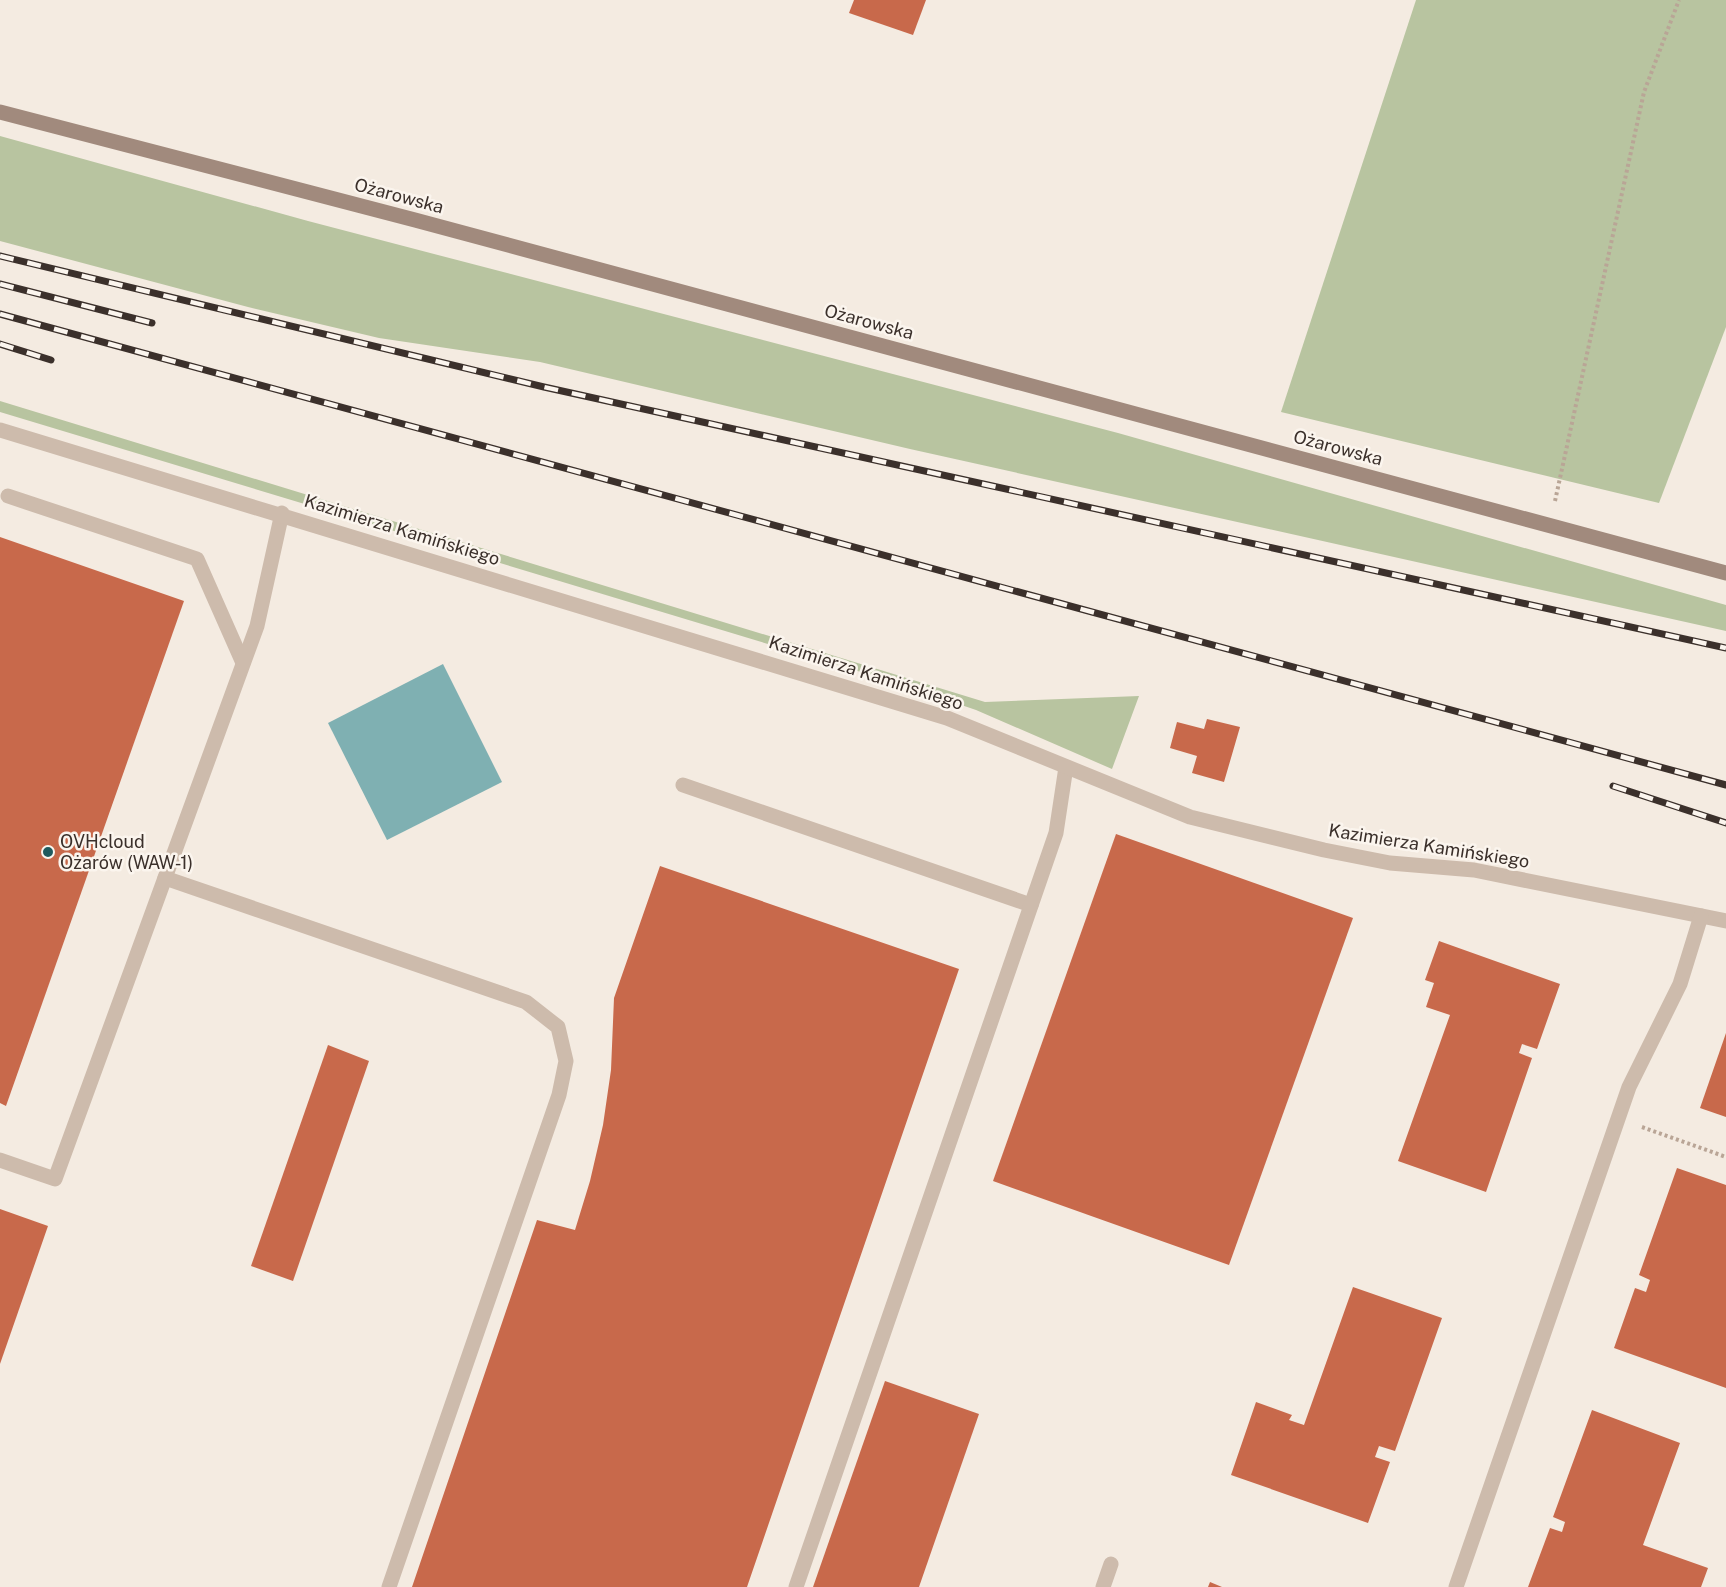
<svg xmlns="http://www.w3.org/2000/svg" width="1726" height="1587" viewBox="0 0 1726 1587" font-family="'Public Sans',sans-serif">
  <rect width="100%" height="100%" fill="#f4ebe1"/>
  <g fill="#b8c4a0">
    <path d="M 1416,0 L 1726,0 L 1726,327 L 1659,503 L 1281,412 Z"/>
    <path d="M 0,136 L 308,221 L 1118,433 L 1726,605 L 1726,631 L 910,449 L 540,362 L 379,338 L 248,307 L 0,241 Z"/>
    <path d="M 0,401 L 985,702 L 1139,696 L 1112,769 L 976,710 L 894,682 L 0,412 Z"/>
  </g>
  <path fill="#7fb0b2" d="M 443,664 L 502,782 L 387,840 L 328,723 Z"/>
  <g fill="#c8694b">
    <path d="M 854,0 L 926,0 L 913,35 L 849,13 Z"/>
    <path d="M 0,537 L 184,601 L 6,1106 L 0,1103 Z"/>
    <path d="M 1207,719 L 1240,727 L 1224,782 L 1192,773 L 1197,756 L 1170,748 L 1177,722 L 1204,729 Z"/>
    <path d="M 1116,834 L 1353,918 L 1229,1265 L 993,1181 Z"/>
    <path d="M 660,866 L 959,969 L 747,1587 L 412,1587 L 537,1220 L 575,1230 L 590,1181 L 603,1125 L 611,1070 L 614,998 Z"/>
    <path d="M 1439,941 L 1560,984 L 1537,1049 L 1522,1044 L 1519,1053 L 1532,1058 L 1486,1192 L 1398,1161 L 1450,1015 L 1426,1007 L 1434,983 L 1425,980 Z"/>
    <path d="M 1726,1033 L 1726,1117 L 1700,1108 Z"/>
    <path d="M 328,1045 L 369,1061 L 293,1281 L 251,1266 Z"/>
    <path d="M 1677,1168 L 1726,1185 L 1726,1388 L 1614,1348 L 1635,1288 L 1646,1292 L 1650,1280 L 1639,1275 Z"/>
    <path d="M 0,1209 L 48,1226 L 0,1364 Z"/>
    <path d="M 1353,1287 L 1442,1318 L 1395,1451 L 1379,1446 L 1375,1457 L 1390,1462 L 1368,1523 L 1231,1475 L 1256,1402 L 1292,1415 L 1289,1420 L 1304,1425 Z"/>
    <path d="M 885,1381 L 979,1414 L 919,1587 L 813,1587 Z"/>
    <path d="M 1592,1410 L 1680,1443 L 1643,1545 L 1708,1568 L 1701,1587 L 1528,1587 L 1550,1528 L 1562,1532 L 1565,1522 L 1553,1517 Z"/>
    <path d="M 1210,1582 L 1222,1587 L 1208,1587 Z"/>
  </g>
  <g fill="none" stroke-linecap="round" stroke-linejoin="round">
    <g stroke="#b9a596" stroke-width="4" stroke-dasharray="3 3" stroke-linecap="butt">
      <path d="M 1555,501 L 1644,92 L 1679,0"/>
      <path d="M 1642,1127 L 1726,1157"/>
    </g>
    <g stroke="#cdbbac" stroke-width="15">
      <path d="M 8,496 L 197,559 L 243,663"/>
      <path d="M 683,785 L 1031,905"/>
      <path d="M 165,878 L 526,1002 L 558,1027 L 566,1061 L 559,1095 L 389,1587"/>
      <path d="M 0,1160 L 55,1179 L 257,626 L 282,513"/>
      <path d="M 796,1587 L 1056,833 L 1066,767"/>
      <path d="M 1103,1587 L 1111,1564"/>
    </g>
    <g stroke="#cdbbac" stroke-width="15">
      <path d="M 0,430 L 947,718 L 1190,817 L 1324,850 L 1390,863 L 1474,870 L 1726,921"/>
      <path d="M 1456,1587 L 1629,1087 L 1680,984 L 1701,916"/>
    </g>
    <path stroke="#a18a7d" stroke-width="15" d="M 0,112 L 415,220 L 1726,573"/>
    <defs>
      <g id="rail">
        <path d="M 0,256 L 544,387 L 1726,648"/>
        <path d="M 0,284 L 152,323"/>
        <path d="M 0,314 L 1726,785"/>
        <path d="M 0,344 L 51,360"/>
        <path d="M 1613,786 L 1726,823"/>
      </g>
    </defs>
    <use href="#rail" stroke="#3b302b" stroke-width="7"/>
    <use href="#rail" stroke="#fbf5ee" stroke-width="4.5" stroke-dasharray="14" stroke-linecap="butt"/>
  </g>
  <circle fill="#1f5a5e" stroke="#fbf5ee" stroke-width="2" cx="48" cy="852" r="6"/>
  <g text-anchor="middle" stroke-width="5" stroke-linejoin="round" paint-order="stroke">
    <g font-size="18" fill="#3b302b" stroke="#fbf5ee">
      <text transform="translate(399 196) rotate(15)" y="6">Ożarowska</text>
      <text transform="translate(869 322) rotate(15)" y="6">Ożarowska</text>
      <text transform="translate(1338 448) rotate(15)" y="6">Ożarowska</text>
      <text transform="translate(402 530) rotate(17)" y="6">Kazimierza Kamińskiego</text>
      <text transform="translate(866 673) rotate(18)" y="6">Kazimierza Kamińskiego</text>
      <text transform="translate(1429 846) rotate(9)" y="6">Kazimierza Kamińskiego</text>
    </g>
    <g font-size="18" fill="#3b302b" stroke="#fbf5ee" text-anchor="start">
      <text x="60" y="848">OVHcloud<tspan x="60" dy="21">Ożarów (WAW-1)</tspan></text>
    </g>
  </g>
</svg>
